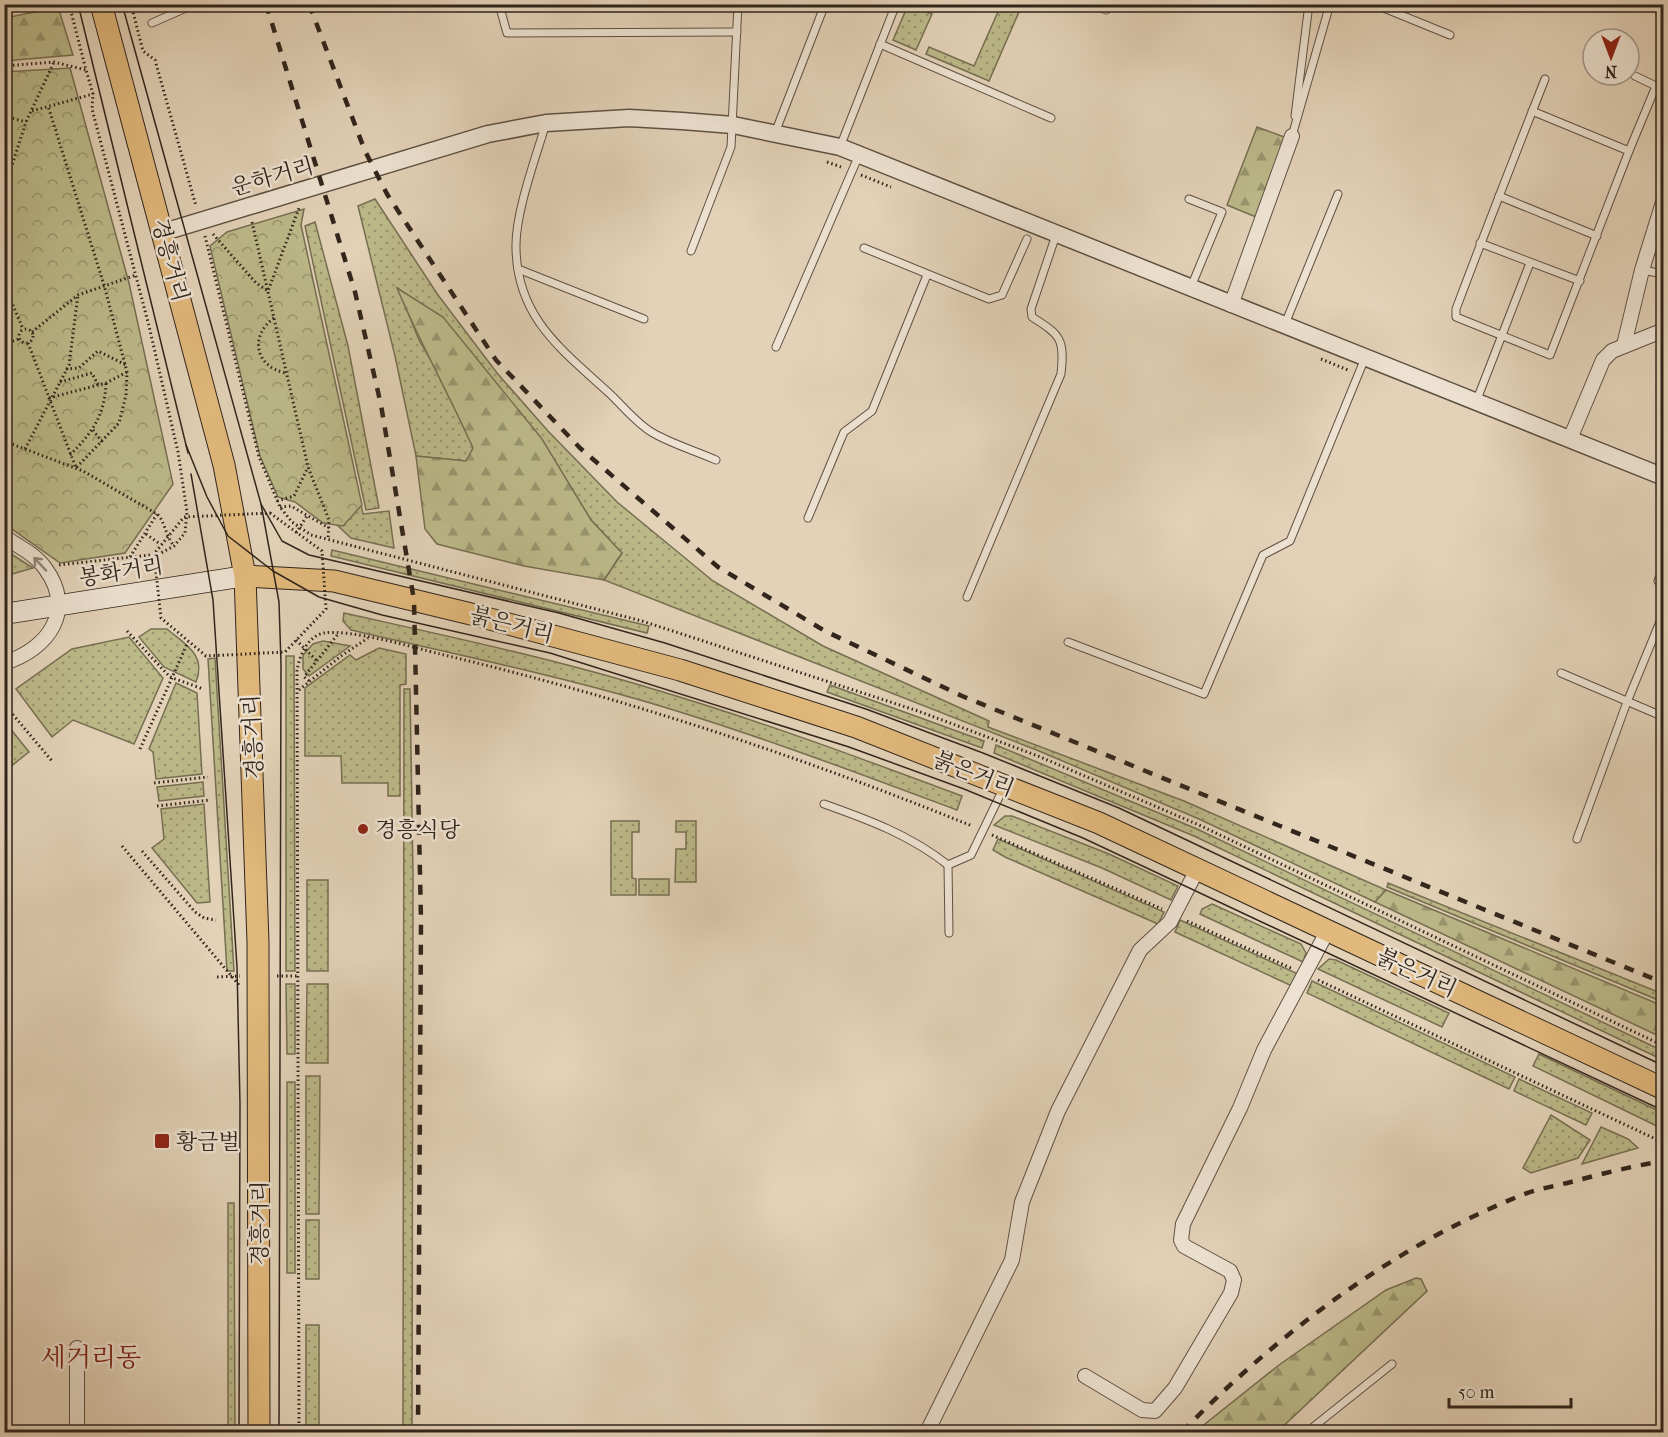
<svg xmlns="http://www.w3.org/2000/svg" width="1668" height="1437" viewBox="0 0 1668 1437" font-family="'IM FELL French Canon','Noto Serif KR',serif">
  <defs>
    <pattern id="grass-dots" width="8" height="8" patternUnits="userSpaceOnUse" patternTransform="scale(1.5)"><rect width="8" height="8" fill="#bcb989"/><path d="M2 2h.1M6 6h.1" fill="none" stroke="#99966f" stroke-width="1.8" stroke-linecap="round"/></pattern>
    <pattern id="forest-firs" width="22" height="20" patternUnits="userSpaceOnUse" patternTransform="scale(1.5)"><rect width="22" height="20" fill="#bcb989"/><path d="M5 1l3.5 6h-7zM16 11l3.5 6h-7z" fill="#99966f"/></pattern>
    <pattern id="park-crowns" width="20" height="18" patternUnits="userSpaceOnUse" patternTransform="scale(1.5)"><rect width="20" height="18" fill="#bcb989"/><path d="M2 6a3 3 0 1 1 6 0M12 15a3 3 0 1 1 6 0" fill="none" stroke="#99966f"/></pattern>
  </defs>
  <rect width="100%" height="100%" fill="#e3d2b8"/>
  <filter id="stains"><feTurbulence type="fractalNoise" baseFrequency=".00333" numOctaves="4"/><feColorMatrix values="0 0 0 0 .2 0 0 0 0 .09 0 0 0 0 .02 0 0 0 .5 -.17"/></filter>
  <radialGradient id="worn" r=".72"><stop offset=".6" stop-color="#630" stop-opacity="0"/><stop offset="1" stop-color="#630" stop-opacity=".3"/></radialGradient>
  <g fill="url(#grass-dots)" stroke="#766f52" stroke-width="1.5">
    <path d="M 908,5 L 932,14 L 916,50 L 893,40 Z"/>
    <path d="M 1001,5 L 1022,5 L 989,81 L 926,54 L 929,47 L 974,66 Z"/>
    <path d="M 375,199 L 438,295 L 497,373 L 548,431 L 617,502 L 713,581 L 823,646 L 989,721 L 988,727 L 1184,801 L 1386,890 L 1375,902 L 1199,819 L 1039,751 L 604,580 L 622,553 L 591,520 L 566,480 L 398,288 L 419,340 L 444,383 L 474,449 L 466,461 L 416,456 L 395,356 L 358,206 Z"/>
    <path d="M 315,222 L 348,346 L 379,508 L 366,510 L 305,226 Z"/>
    <path d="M 341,410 L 363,514 L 389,511 L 394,548 L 351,538 L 336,524 Z"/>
    <path d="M 4,550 L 5,550 L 33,568 L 5,576 Z"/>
    <path d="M 332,550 L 649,626 L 647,633 L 331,556 Z"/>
    <path d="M 344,613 C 447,636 551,658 653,689 C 758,720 860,758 962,796 L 957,810 C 855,772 752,733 647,702 C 550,674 450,653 351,630 L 343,621 Z"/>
    <path d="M 151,629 L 167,629 C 185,644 207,655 196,682 L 164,667 L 139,637 Z"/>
    <path d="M 129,637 L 163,678 L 134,744 L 73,720 L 52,737 L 16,689 L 72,649 Z"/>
    <path d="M 323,641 L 350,646 L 309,676 L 303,669 L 303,655 L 313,644 Z"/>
    <path d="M 379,648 L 406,654 L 406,684 L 400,685 L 400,796 L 388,796 L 388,783 L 342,783 L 341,756 L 305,756 L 305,688 L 350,655 L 356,660 Z"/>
    <path d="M 286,656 L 294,656 L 295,971 L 286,971 Z"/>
    <path d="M 215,658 L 234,971 L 227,971 L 208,659 Z"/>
    <path d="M 176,683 L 197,693 L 202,774 L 156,779 L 153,752 L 149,749 Z"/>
    <path d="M 830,685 L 984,741 L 982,748 L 827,692 Z"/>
    <path d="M 404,689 L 410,689 L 413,875 L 412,1432 L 403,1432 Z"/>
    <path d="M 5,722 L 29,752 L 5,771 L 4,771 Z"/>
    <path d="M 996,745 L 1197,829 L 1663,1051 L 1663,1060 L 1194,836 L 994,753 Z"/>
    <path d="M 203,782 L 204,796 L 159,801 L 157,787 Z"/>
    <path d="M 204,804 L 210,902 L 197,903 L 152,848 L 164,839 L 161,809 Z"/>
    <path d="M 1005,816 L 1012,816 L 1109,854 L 1178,886 L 1171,900 L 1102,868 L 994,825 Z"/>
    <path d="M 611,821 L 639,821 L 639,832 L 632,832 L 632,878 L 636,879 L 636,895 L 611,895 Z"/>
    <path d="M 676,821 L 696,821 L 696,882 L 675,882 L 676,849 L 686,849 L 686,832 L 676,832 Z"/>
    <path d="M 998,839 L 1164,912 L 1158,924 L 1005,857 L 993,850 Z"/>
    <rect x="639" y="879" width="30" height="16"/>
    <rect x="307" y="880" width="21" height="91"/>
    <path d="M 1388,883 L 1663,994 L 1663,1002 L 1387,887 Z"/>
    <path d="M 1212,904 L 1301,944 L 1306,953 L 1303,962 L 1200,914 L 1202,909 Z"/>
    <path d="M 1180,920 L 1298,974 L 1292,986 L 1175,932 Z"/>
    <path d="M 1329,959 L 1336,960 L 1449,1013 L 1442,1027 L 1318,969 Z"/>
    <path d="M 1312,981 L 1515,1077 L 1509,1089 L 1307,993 Z"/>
    <path d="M 286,984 L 295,984 L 295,1054 L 287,1054 Z"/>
    <path d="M 307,984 L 328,984 L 328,1063 L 306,1063 Z"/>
    <path d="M 1539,1054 L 1663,1113 L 1663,1129 L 1533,1066 Z"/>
    <path d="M 306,1076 L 320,1076 L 319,1214 L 306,1214 Z"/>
    <path d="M 1519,1079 L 1592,1113 L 1586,1125 L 1514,1091 Z"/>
    <rect x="287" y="1082" width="8" height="191"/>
    <path d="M 1551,1115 L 1590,1140 L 1578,1158 L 1531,1173 L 1523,1168 Z"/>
    <path d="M 1601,1127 L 1628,1139 L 1638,1148 L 1582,1164 Z"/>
    <path d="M 228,1203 L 234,1203 L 235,1432 L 228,1432 Z"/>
    <rect x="306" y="1220" width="13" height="59"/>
    <rect x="306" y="1325" width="13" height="106"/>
  </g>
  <g fill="url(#forest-firs)" stroke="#766f52" stroke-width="1.5">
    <path d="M 58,7 L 73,55 L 5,61 L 5,18 Z"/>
    <path d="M 1257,127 L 1287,138 L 1256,217 L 1227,205 Z"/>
    <path d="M 397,288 L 443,317 L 542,439 L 591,520 L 622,553 L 604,580 L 524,566 L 437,544 L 425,529 L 416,456 L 466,461 L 473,448 C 449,394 420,343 397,288 Z"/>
    <path d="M 1386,890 L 1663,1006 L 1663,1038 L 1375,902 Z"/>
    <path d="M 1416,1278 L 1421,1279 L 1427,1291 L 1277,1432 L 1195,1432 L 1279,1365 L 1386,1290 Z"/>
  </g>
  <g fill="url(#park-crowns)" stroke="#766f52" stroke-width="1.5">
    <path d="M 70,68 L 129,283 L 173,484 L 125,553 L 60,563 L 5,524 L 4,72 Z"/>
    <path d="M 304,209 L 301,225 L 362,505 L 343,526 L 323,523 L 295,502 L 278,497 L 260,456 L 210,246 L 227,232 Z"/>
  </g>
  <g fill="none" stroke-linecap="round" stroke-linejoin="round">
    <defs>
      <g id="service">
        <path d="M 499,4 L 507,33 L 737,32"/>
        <path d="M 1093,4 L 1106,10"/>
        <path d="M 1374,4 L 1450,35"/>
        <path d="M 152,23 L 195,4"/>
        <path d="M 880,44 L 1051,118"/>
        <path d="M 1532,111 L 1629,151 L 1550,355 L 1456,317 L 1456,309 C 1485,232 1515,155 1545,79"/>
        <path d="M 1295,116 L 1309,4"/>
        <path d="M 546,123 C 536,157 515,213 516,248 C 517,318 562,350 609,393 C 622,405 637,424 653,433 C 672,444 696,451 716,460"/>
        <path d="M 775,133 L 825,4"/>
        <path d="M 1292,136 L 1330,4"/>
        <path d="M 840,147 L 896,4"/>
        <path d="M 1629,151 L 1656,86 L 1635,76"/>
        <path d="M 1499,196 L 1597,236"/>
        <path d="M 1189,199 L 1222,212 L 1191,287"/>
        <path d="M 1480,243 L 1580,281"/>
        <path d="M 864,248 L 989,299 L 1002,295 L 1027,239"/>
        <path d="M 691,251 L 731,147 L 738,4"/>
        <path d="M 518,269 L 644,319"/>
        <path d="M 1642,270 L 1664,274"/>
        <path d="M 1285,324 L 1338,194"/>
        <path d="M 776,347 L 859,155"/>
        <path d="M 1476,402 L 1530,263"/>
        <path d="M 808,518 L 844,432 L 872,411 L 927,275"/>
        <path d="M 1664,566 L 1658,581 L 1664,587"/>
        <path d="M 967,597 L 1061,374 C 1065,338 1060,335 1032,317 L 1031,309 L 1056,235"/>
        <path d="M 1068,642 L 1204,694 L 1263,555 L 1290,541 L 1365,358"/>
        <path d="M 1561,673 L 1664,717"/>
        <path d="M 824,804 C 869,820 910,835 948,865"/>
        <path d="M 1577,839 L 1627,702 L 1664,612"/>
        <path d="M 949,933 L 948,865 L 971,855 L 1004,787"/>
        <path d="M 1307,1432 L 1392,1364"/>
      </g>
      <g id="minor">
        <path d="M 1231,305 L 1292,136"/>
        <path d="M 1624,345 L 1642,270 L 1664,199"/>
        <path d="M 1570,439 L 1603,360 L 1612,351 L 1664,330"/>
        <path d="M 4,537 C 18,546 35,554 45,568 C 76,610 49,649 4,663"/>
        <path d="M 77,1348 L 77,1432"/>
        <path d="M 1085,1376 L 1142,1410 L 1155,1411 L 1175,1388 L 1231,1293 L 1234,1280 L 1230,1271 L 1184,1246 L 1181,1240 L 1183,1224 L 1240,1108 L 1264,1050 L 1328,930"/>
        <path d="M 927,1432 L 1012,1260 L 1022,1202 L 1058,1111 L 1140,950 L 1170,922 L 1198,868"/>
      </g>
      <path id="tertiary" d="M 164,232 L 488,134 L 546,123 L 629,118 L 682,121 L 733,125 L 840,147 L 1664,477"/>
      <path id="secondary" d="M 4,614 L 245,576"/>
      <g id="primary">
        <path d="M 101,4 L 224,465 L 245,576 L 258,942 L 259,1432"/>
        <path d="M 245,576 L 334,581 L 471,614 L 680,670 L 856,727 L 1099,823 L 1664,1089"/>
      </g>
    </defs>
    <use href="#service" stroke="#5e5043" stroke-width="9"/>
    <use href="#minor" stroke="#5e5043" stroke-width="16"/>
    <use href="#tertiary" stroke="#5e5043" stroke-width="19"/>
    <use href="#secondary" stroke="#31251c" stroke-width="22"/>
    <use href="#primary" stroke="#31251c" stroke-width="23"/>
    <g stroke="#31251c" stroke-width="3" stroke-dasharray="1.5 3" stroke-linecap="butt">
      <path d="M 131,4 L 143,51 L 155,60 L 196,206"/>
      <path d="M 4,66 L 54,62 L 86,70 L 69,4"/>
      <path d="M 32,111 L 93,94"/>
      <path d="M 4,116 L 26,122"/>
      <path d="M 827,162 L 841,167"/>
      <path d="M 861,175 L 891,187"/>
      <path d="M 4,190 L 26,122 L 54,62"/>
      <path d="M 4,222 L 9,231 L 4,240"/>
      <path d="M 252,222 L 308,467 L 329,520 L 328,540"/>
      <path d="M 213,234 L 256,283 L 268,291 L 299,208"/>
      <path d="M 205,236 L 259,457 L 280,507 L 292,522 L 311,535 L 642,621 L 918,711 L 1038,756 L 1199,825 L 1664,1046"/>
      <path d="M 4,284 L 23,329"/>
      <path d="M 274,318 C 249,336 255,367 286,373"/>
      <circle cx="26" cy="336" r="7"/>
      <path d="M 32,332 L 78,295 L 136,275"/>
      <path d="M 28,343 L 76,468 L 119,423 L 126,395 L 127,372 L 104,285 L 48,106"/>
      <path d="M 4,344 L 19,339"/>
      <path d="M 1321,359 L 1348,370"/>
      <path d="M 66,369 L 79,368 L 98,351 L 126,365"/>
      <path d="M 60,382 L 92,373 L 98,385"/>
      <path d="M 49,398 L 106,383 L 127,372"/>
      <path d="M 93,430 L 102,442"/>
      <path d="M 4,441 L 83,471 L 157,514 C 165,521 165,535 174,546"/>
      <path d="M 25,449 L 69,365 L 78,295"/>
      <path d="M 70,455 C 92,433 105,415 106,383"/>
      <path d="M 277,501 L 294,496 L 308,467"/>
      <path d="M 280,507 L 291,506 L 329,528"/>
      <path d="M 146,534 L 160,544"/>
      <path d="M 130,557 L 157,514"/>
      <path d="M 59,565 L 159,554 L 174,546 L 185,533 L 187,512 L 178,452 L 149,326 L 92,109 L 93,94 L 86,70"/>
      <path d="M 127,631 L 170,677 L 203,689"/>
      <path d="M 309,681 L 304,677 L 338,634"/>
      <path d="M 299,690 L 341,656 L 368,638"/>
      <path d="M 4,704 L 52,761"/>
      <path d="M 140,749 L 188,642"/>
      <path d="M 154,783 L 208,777"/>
      <path d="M 157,806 L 210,800"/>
      <path d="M 992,835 L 1162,909"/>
      <path d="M 122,846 L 239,985"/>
      <path d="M 142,851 L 195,912 L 204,918 L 216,920"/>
      <path d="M 1187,921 L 1293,969"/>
      <path d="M 277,976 L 299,976"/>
      <path d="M 217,977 L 240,976"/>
      <path d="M 1318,980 L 1664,1143"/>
      <path d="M 299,1432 L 297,671 C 299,657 307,636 324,633 C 351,629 412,647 440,654 C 621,697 800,756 972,826"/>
    </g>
    <use href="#service" stroke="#ede2d1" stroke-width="7"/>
    <use href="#minor" stroke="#ede2d1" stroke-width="14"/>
    <use href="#tertiary" stroke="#ede2d1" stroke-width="16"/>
    <use href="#secondary" stroke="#ede2d1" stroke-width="20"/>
    <use href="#primary" stroke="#e2b97c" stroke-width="21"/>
    <g stroke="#31251c" stroke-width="1.5">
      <path d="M 78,4 L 188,453"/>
      <path d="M 122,4 L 261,504 L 279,602 L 281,664 L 279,1432"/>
      <path d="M 186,445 L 207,497 L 228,536 L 273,571 L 319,597 L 382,615 L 550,653 L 849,747 L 964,789 L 1083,838 L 1664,1111"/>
      <path d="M 191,474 L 213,600 L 237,967 L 240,1104 L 239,1432"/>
      <path d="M 261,504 L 282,541 L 309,555 L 559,613 L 665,643 L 866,709 L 983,753 L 1119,808 L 1664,1066"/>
    </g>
    <g stroke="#31251c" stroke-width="4.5" stroke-dasharray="10 10" stroke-linecap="butt">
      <path d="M 266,4 L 355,292 L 381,405 L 414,600 L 421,920 L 418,1432"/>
      <path d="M 309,4 L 365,151 L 387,194 L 496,360 L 580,448 L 718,567 L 825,631 L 962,696 L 1664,983"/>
      <path d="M 1182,1432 C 1277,1334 1394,1246 1522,1195 C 1537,1189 1555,1186 1571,1182 C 1601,1174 1632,1166 1664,1161"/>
    </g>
    <g stroke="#31251c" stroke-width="3" stroke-dasharray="1.5 3" stroke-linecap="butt">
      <path d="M 270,513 L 322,551 L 326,609 L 285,652 L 206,656 L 161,618 L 154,554 L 184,517 Z"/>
      <path d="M 296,533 L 307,516"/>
      <path d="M 296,640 L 317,661"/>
    </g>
  </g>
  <defs><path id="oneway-shaft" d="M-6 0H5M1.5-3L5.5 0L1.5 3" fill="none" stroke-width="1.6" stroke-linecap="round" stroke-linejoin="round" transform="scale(1.5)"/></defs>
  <use stroke="#8f8476" href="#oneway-shaft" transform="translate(40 564) rotate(-133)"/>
  <g fill="#8f2418" stroke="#ede2d1" stroke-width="2">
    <circle cx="363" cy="829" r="6"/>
    <rect x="154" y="1133" width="16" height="16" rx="3"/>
  </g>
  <g text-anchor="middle" stroke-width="5" stroke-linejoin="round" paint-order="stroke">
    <g font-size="22" fill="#31251c" stroke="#ede2d1">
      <text transform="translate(272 176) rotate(-16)" y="8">운하거리</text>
      <text transform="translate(171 260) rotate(75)" y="8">경흥거리</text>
      <text transform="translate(121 571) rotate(-9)" y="8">봉화거리</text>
      <text transform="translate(512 624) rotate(14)" y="8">붉은거리</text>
      <text transform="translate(252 737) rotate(-93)" y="8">경흥거리</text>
      <text transform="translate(974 773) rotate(22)" y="8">붉은거리</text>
      <text transform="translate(1417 972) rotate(25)" y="8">붉은거리</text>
      <text transform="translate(259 1223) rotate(-90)" y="8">경흥거리</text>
    </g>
    <g font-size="22" fill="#31251c" stroke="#ede2d1" text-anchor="start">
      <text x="375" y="837">경흥식당</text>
      <text x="176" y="1149">황금벌</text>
    </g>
    <g font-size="26" fill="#7a1f14" stroke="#ede2d1">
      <text x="91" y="1366">세거리동</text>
    </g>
  </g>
  <rect width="1668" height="1437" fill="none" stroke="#e3d2b8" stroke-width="24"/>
  <rect x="6" y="6" width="1656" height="1425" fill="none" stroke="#31251c" stroke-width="3"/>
  <rect x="12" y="12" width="1644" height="1413" fill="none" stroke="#31251c" stroke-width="1.5"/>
  <g transform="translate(1611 57) rotate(180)"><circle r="28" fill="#ede2d1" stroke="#a29689" stroke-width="1.5"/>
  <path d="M0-4.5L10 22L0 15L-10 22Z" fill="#8f2418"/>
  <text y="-9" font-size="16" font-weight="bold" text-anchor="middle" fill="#31251c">N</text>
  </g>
  <path d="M1449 1398v9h122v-9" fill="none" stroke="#31251c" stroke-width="3"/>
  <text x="1458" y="1398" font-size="18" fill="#31251c" stroke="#ede2d1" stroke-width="4.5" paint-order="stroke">50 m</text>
  <rect width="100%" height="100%" filter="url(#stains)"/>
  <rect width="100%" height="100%" fill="url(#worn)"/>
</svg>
